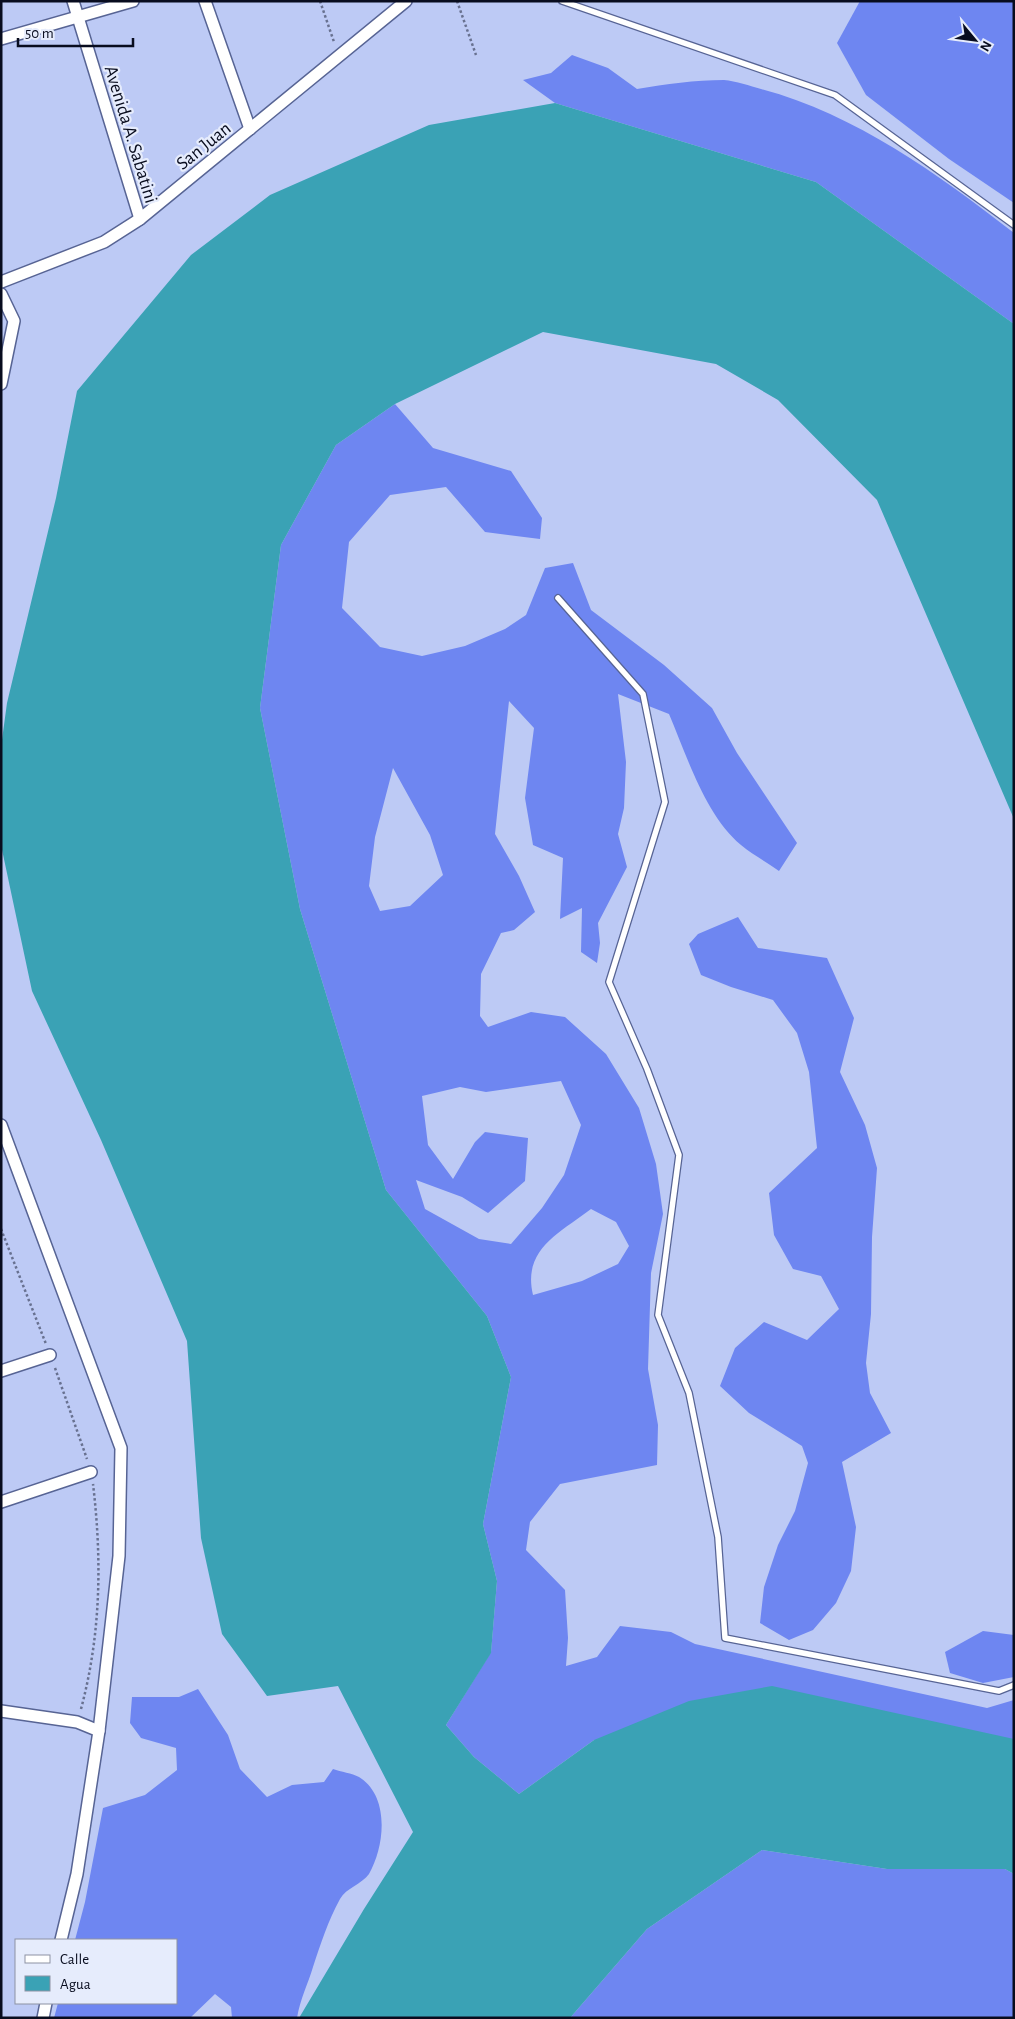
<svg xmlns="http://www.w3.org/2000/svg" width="1015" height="2019" viewBox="0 0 1015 2019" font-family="'Alegreya Sans',sans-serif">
  <rect width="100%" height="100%" fill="#bdcaf5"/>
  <g fill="#6e86f1" fill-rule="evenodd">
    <path d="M 860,1 L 1014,1 L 1014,203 L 949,159 L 866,95 L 837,43 Z"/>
    <path d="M 572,55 L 608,68 L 637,89 C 666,84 695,80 724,80 C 736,81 750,86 761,89 C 855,114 938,174 1014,233 L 1014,324 L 816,182 L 555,103 L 523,80 L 551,73 Z"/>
    <path d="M 395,404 L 433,448 L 511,471 L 542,518 L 540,539 L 485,532 L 446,487 L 390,495 L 349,542 L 342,608 L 380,647 L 422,656 L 465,646 L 505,629 L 526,615 L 545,568 L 573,563 L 591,610 L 664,665 L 712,708 L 737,753 L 797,843 L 779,871 C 766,862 752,854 741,845 C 705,815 687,756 669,714 L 618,694 L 626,762 L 624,808 L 618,834 L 627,867 L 598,923 L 600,943 L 597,963 L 581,952 L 582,908 L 560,919 L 563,858 L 533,845 L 525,798 L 534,728 L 509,701 L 495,834 L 519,876 L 535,912 L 514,930 L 501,933 L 481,974 L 480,1016 L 488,1027 L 531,1012 L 565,1017 L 606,1054 L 639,1108 L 656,1164 L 663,1214 L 651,1273 L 648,1369 L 658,1425 L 657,1465 L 560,1484 L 530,1522 L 526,1550 L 565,1590 L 568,1638 L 566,1666 L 597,1657 L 620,1626 L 671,1632 L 695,1644 L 987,1708 L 1014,1700 L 1014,1739 L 594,1740 L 519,1794 L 474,1757 L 446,1725 L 491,1652 L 497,1581 L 483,1524 L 511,1377 L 487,1316 L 386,1190 L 300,909 L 260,708 L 281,545 L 336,445 ZM 393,768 L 430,835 L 443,875 L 410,906 L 380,911 L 369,886 L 375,837 ZM 561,1081 L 581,1125 L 564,1175 L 542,1208 L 511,1244 L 479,1239 L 425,1209 L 416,1180 L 462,1197 L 488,1213 L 525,1181 L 528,1138 L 485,1132 L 475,1142 L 453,1179 L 428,1145 L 422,1096 L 460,1087 L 486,1092 ZM 591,1209 L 616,1222 L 629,1246 L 618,1264 L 582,1281 L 533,1295 C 522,1249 560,1233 591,1209 Z"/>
    <path d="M 738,917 L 758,948 L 827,958 L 854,1018 L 840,1072 L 865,1125 L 877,1168 L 872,1237 L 871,1314 L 866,1363 L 870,1393 L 891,1433 L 842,1462 L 856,1527 L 851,1571 L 836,1603 L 813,1630 L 789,1640 L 760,1623 L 764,1587 L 778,1545 L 795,1511 L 808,1463 L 802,1446 L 749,1413 L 720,1386 L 735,1348 L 764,1322 L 807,1340 L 839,1309 L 821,1276 L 793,1269 L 774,1235 L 769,1193 L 817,1148 L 809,1072 L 797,1033 L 773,1000 L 731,987 L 701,975 L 689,944 L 698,934 Z"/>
    <path d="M 983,1631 L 1014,1635 L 1014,1677 L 983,1683 L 950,1673 L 945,1652 Z"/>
    <path d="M 198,1689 L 228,1735 L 240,1769 L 267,1797 L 292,1785 L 324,1782 L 333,1769 C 341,1772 352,1773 359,1777 C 390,1796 385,1846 369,1874 C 362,1884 346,1888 340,1899 C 328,1921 321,1943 313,1967 C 308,1984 300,1999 297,2018 L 232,2018 L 231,2007 L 215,1994 L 190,2018 L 54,2018 L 58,2003 L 176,2003 L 176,1940 L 75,1940 L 85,1902 L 103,1808 L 145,1795 L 177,1770 L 176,1748 L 141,1738 L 130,1723 L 132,1697 L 179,1697 Z"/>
    <path d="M 762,1850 L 887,1869 L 1005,1869 L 1014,1874 L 1014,2018 L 570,2018 L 647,1929 Z"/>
  </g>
  <path fill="#3aa2b5" d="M 555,103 L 816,182 L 1014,324 L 1014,819 L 877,500 L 778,400 L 716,364 L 543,332 L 395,404 L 336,445 L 281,545 L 260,708 L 300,909 L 386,1190 L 487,1316 L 511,1377 L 483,1524 L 497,1581 L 491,1653 L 446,1725 L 474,1757 L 519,1794 L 594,1740 L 689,1701 L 772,1686 L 1014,1739 L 1014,1874 L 1005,1869 L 887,1869 L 762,1850 L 647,1929 L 570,2018 L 299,2018 L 364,1909 L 413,1832 L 338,1686 L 267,1696 L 222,1634 L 201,1538 L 187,1341 L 101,1140 L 32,991 L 1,845 L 1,747 L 7,703 L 56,498 L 77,391 L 191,255 L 270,195 L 429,125 Z"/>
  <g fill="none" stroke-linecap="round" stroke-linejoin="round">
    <defs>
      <g id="service">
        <path d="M 562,1 L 835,95 L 1014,225"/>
        <path d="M 558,598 L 643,694 L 665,802 L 609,982 L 647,1069 L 679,1155 L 658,1315 L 689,1393 L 718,1537 L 725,1638 L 999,1691 L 1014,1685"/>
      </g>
      <g id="minor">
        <path d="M 73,1 L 140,219"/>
        <path d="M 205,1 L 250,129"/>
        <path d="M 1,39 L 133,1"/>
        <path d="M 1,282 L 104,242 L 140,219 L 406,1"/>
        <path d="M 1,294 L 14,321 L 1,384"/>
        <path d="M 1,1125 L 121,1448 L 119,1556 L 99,1731 L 77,1874 L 61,1940"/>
        <path d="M 1,1371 L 50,1355"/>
        <path d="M 1,1502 L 91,1472"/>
        <path d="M 1,1711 L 77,1722 L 99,1731"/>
        <path d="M 43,2018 L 46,2003"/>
      </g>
    </defs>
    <use href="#service" stroke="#576494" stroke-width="8"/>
    <use href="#minor" stroke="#576494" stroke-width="14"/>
    <g stroke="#687190" stroke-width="2.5" stroke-dasharray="2.5 2.5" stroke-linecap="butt">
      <path d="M 320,1 L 334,42"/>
      <path d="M 457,1 L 476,55"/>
      <path d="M 1,1229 L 46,1344"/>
      <path d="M 55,1368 L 87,1459"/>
      <path d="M 81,1709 C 101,1634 102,1560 93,1484"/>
    </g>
    <use href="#service" stroke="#fff" stroke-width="5.5"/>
    <use href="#minor" stroke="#fff" stroke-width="11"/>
  </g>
  <g text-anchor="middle" stroke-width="4.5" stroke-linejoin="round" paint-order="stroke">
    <g font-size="19" fill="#080c1e" stroke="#e6ecfc">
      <text transform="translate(132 134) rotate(73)" y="7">Avenida A. Sabatini</text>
      <text transform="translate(203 145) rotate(-39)" y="7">San Juan</text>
    </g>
  </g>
  <rect width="1015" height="2019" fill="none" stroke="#080c1e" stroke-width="5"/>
  <rect x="15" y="1939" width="162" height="65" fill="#e6ecfc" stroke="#8d92a3"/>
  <rect x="25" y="1955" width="25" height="8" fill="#ffffff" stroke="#8d92a3"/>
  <text x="60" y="1964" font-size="15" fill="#080c1e">Calle</text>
  <rect x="25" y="1976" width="25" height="15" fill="#3aa2b5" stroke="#8d92a3"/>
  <text x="60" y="1989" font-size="15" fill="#080c1e">Agua</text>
  <g transform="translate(975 40) rotate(119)" stroke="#e6ecfc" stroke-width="4" paint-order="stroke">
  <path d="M0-4L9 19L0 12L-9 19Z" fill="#080c1e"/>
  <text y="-8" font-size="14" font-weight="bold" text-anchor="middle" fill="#080c1e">N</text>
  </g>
  <path d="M18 38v8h115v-8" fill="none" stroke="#080c1e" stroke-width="2.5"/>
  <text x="25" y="38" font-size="15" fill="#080c1e" stroke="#e6ecfc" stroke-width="4" paint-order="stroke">50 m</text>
</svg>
